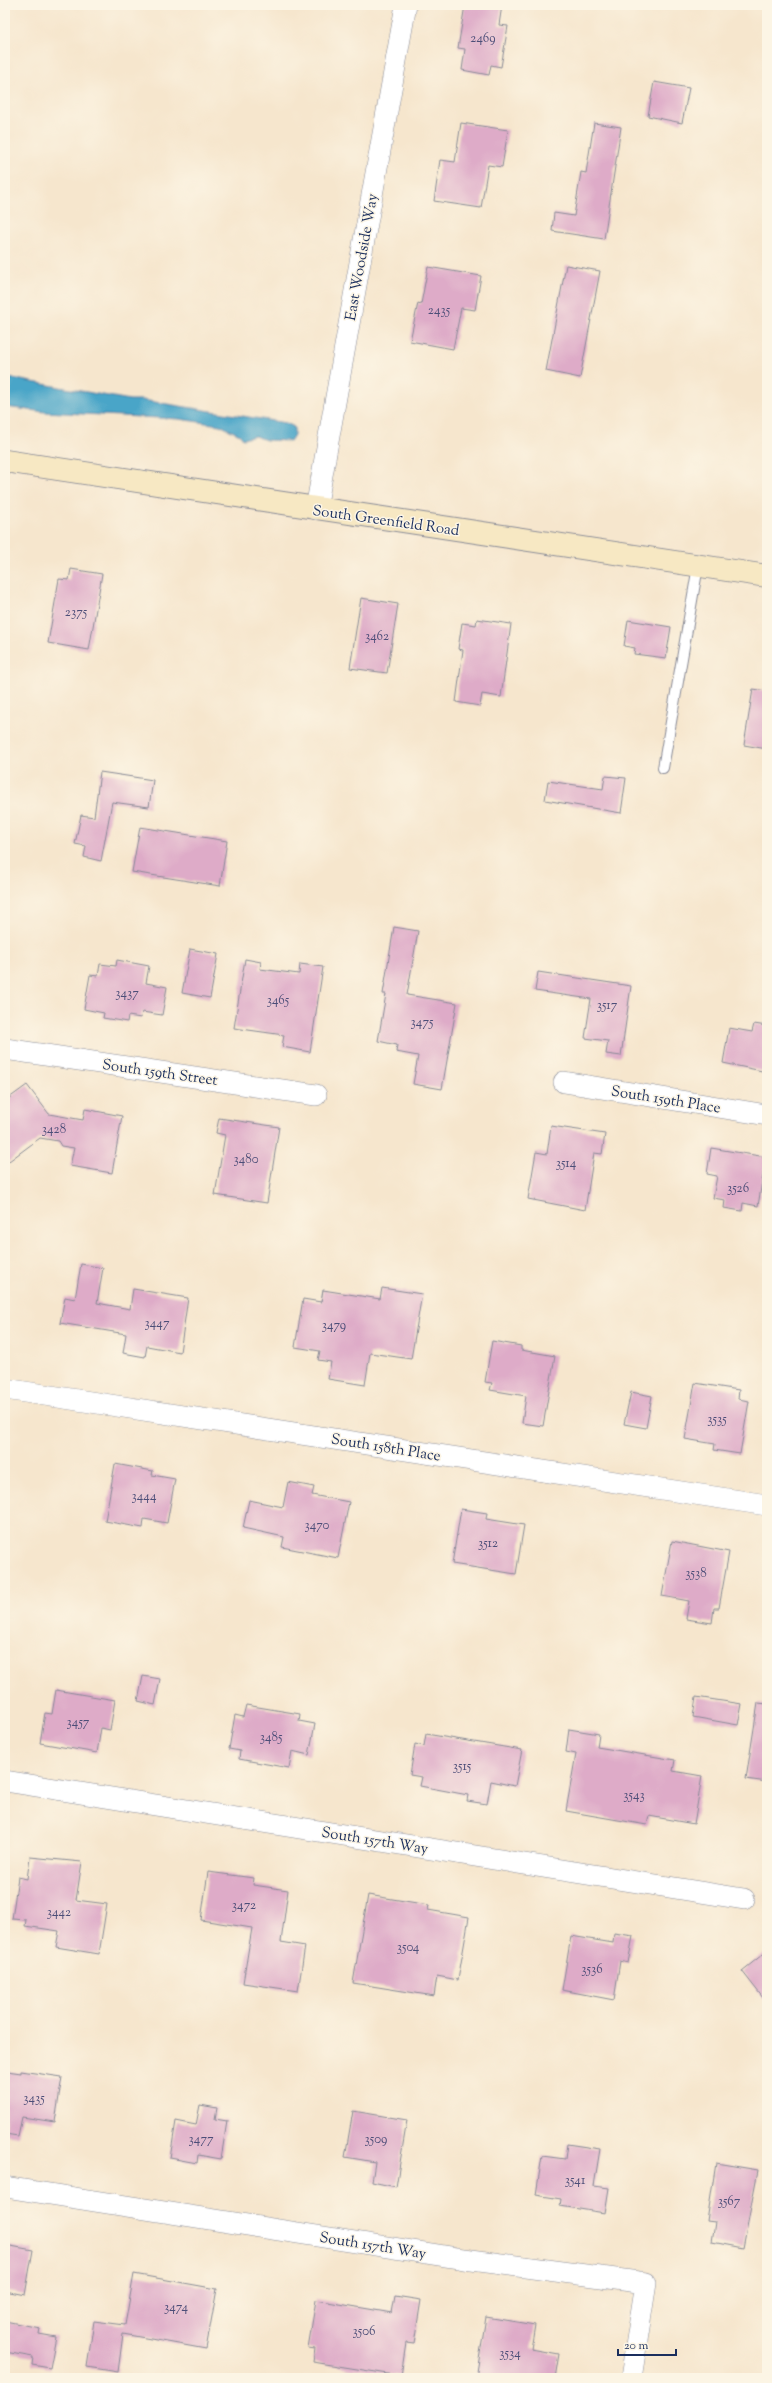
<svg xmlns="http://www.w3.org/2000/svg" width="772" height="2383" viewBox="0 0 772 2383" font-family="'Sorts Mill Goudy',serif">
  <rect width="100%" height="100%" fill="#fcf5e5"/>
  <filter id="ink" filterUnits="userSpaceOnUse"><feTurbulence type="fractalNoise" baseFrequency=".025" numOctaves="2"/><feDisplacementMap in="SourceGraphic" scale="8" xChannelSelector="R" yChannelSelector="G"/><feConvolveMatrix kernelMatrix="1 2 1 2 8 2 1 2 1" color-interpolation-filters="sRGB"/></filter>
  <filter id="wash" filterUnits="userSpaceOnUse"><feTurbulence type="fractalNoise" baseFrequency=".012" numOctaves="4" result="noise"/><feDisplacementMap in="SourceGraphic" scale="16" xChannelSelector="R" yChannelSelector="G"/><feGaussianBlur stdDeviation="0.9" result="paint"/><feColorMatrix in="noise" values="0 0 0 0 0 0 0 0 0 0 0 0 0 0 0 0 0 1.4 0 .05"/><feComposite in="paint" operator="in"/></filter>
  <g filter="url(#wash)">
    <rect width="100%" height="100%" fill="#f6e6cd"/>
    <path fill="#49a5c8" stroke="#326a93" d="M 5,377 L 130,400 L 142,400 L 286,423 L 294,427 L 294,435 L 290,441 L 266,440 L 255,436 L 243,439 L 240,435 L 220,425 L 179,419 L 45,412 L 5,407 Z"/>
    <g id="blocks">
      <g fill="#deabc8">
        <path d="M 465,5 L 502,5 L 499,25 L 508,26 L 501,67 L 491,65 L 489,75 L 462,70 L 465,49 L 458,48 Z"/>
        <path d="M 654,82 L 689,88 L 682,123 L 648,116 Z"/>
        <path d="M 461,123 L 508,130 L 502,167 L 488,165 L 481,208 L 434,201 L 440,160 L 455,162 Z"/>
        <path d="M 594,123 L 621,127 L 604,239 L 552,231 L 554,213 L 574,216 L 581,172 L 586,173 Z"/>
        <path d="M 566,265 L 600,271 L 580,378 L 546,371 Z"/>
        <path d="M 428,267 L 481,276 L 475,310 L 461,308 L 453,349 L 410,341 L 418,303 L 421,304 Z"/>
        <path d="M 71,569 L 102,574 L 89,650 L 48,643 L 59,579 L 69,580 Z"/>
        <path d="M 361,598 L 398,604 L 387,673 L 350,668 Z"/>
        <path d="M 477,619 L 511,624 L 501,697 L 482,694 L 480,706 L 456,702 L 463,650 L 458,649 L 462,623 L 476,625 Z"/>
        <path d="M 628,620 L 671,627 L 666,658 L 634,654 L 635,648 L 624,646 Z"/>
        <path d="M 753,689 L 767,691 L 767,749 L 744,745 Z"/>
        <path d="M 100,772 L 153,780 L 149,807 L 112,802 L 101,861 L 84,857 L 86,846 L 75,844 L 81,815 L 94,817 Z"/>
        <path d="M 605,776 L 626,778 L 621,813 L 545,800 L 548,781 L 603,789 Z"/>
        <path d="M 140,827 L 227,841 L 220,886 L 132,872 Z"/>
        <path d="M 394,927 L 418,931 L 407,995 L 457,1003 L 442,1089 L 413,1084 L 418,1056 L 396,1052 L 397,1045 L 378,1041 L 386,994 L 383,994 Z"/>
        <path d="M 190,949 L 218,954 L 210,998 L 182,993 Z"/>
        <path d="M 245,959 L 261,962 L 260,969 L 299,974 L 300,964 L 323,967 L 310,1052 L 282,1047 L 284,1035 L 234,1028 Z"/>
        <path d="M 117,960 L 149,966 L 146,983 L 167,987 L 162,1015 L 142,1012 L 141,1018 L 128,1016 L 127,1022 L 103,1018 L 104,1013 L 84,1009 L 90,975 L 98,976 L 100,964 L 116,966 Z"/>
        <path d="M 538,972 L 631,986 L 621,1056 L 606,1054 L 608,1041 L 585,1038 L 591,999 L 535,991 Z"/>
        <path d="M 754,1024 L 767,1026 L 767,1072 L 723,1063 L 729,1028 L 752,1032 Z"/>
        <path d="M 27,1085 L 49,1114 L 83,1120 L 85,1109 L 122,1116 L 112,1173 L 70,1166 L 74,1148 L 61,1146 L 58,1141 L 40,1138 L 5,1164 L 5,1101 Z"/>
        <path d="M 219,1118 L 279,1127 L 267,1203 L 215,1195 L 225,1135 L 216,1133 Z"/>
        <path d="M 551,1126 L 605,1134 L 602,1154 L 594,1153 L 585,1210 L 528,1199 L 536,1152 L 547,1154 Z"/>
        <path d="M 711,1148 L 766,1157 L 758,1206 L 743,1203 L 742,1211 L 724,1208 L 725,1200 L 713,1198 L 717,1176 L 707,1174 Z"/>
        <path d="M 81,1264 L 103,1268 L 97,1303 L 130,1309 L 133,1289 L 188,1298 L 180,1352 L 147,1346 L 145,1357 L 123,1353 L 126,1334 L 60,1323 L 65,1297 L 75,1299 Z"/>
        <path d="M 382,1288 L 422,1294 L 411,1359 L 370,1353 L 365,1385 L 328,1379 L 331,1362 L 318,1360 L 320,1351 L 295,1347 L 303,1299 L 321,1302 L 323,1290 L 380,1299 Z"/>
        <path d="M 492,1341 L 521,1346 L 521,1350 L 555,1356 L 543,1426 L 522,1423 L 526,1396 L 490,1390 L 492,1383 L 485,1382 Z"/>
        <path d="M 695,1383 L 739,1390 L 738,1399 L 749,1401 L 740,1454 L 714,1450 L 715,1444 L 685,1439 Z"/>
        <path d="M 631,1392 L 652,1396 L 646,1428 L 624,1424 Z"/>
        <path d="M 115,1464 L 153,1471 L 152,1475 L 175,1479 L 167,1523 L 144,1519 L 143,1528 L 105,1521 Z"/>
        <path d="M 288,1482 L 314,1487 L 312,1495 L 349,1502 L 338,1558 L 282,1547 L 284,1537 L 243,1528 L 249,1500 L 283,1507 Z"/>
        <path d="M 461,1509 L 487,1513 L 486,1519 L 524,1525 L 516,1574 L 452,1564 Z"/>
        <path d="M 672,1541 L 729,1552 L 719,1608 L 714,1608 L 712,1623 L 686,1619 L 689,1601 L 662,1596 Z"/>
        <path d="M 143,1676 L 160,1679 L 155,1705 L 138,1701 Z"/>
        <path d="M 56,1690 L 115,1700 L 110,1730 L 101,1728 L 97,1753 L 40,1743 L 45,1713 L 52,1714 Z"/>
        <path d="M 696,1697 L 742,1704 L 738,1725 L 693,1717 Z"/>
        <path d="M 758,1703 L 767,1704 L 767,1782 L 746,1779 Z"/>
        <path d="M 246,1705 L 300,1714 L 299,1721 L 315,1724 L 309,1755 L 292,1751 L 289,1768 L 239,1759 L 240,1751 L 229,1749 L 235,1715 L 243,1717 Z"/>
        <path d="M 569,1729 L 599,1734 L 597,1747 L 675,1760 L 673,1771 L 702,1776 L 694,1824 L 649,1816 L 647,1825 L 566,1811 L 576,1754 L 566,1752 Z"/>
        <path d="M 426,1734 L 522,1750 L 515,1786 L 491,1781 L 487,1804 L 467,1801 L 468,1795 L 420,1786 L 422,1777 L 410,1775 L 415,1744 L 424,1746 Z"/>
        <path d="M 30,1857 L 82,1862 L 76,1900 L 107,1904 L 99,1954 L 56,1947 L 59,1931 L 25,1926 L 26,1920 L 12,1919 L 18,1877 L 27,1879 Z"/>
        <path d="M 208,1872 L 254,1878 L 253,1885 L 288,1890 L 281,1942 L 305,1946 L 298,1991 L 243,1983 L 252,1928 L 201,1920 Z"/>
        <path d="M 368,1895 L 429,1905 L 428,1910 L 469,1917 L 458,1980 L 437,1976 L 434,1996 L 353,1983 Z"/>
        <path d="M 614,1933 L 633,1936 L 628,1963 L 620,1961 L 614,2000 L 562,1990 L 571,1936 L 613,1943 Z"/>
        <path d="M 767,1951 L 767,2003 L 742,1971 Z"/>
        <path d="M 7,2071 L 21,2073 L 21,2071 L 62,2077 L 55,2122 L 22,2117 L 18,2136 L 5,2134 Z"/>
        <path d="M 200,2105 L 217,2108 L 215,2119 L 227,2121 L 221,2159 L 198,2155 L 197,2163 L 170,2158 L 176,2121 L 196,2125 Z"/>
        <path d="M 353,2111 L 407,2120 L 396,2187 L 372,2182 L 375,2162 L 345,2157 Z"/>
        <path d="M 567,2144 L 600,2149 L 594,2186 L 609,2188 L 605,2213 L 560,2206 L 561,2199 L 536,2195 L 542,2156 L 565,2159 Z"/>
        <path d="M 716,2163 L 758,2170 L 743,2248 L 712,2242 L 715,2222 L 707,2221 Z"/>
        <path d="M 5,2245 L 33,2250 L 25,2295 L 5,2291 Z"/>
        <path d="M 134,2274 L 217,2289 L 206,2349 L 123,2334 L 118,2372 L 87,2367 L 94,2321 L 125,2325 Z"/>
        <path d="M 395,2296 L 421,2300 L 414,2344 L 406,2343 L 401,2376 L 313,2362 L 315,2349 L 308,2348 L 316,2300 L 392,2313 Z"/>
        <path d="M 486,2317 L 535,2325 L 531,2349 L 559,2354 L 555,2378 L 476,2378 Z"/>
        <path d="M 5,2321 L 40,2328 L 39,2334 L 56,2337 L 50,2368 L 32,2365 L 33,2357 L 5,2352 Z"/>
      </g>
    </g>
  </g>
  <g filter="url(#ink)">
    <use href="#blocks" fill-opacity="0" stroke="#888a96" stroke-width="1"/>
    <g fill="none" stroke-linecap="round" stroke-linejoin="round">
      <defs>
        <path id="service" d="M 663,768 L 698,566"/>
        <g id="minor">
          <path d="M 316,509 L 406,5"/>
          <path d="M 5,1049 L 316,1095"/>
          <path d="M 564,1082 L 767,1115"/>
          <path d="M 5,1389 L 767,1505"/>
          <path d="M 5,1781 L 744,1899"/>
          <path d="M 5,2187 L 464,2259 L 646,2283 L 631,2378"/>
        </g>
        <path id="secondary" d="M 5,461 L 767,576"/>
      </defs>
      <use href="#service" stroke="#888a96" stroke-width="12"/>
      <use href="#minor" stroke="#888a96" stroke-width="22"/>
      <use href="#secondary" stroke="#888a96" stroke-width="24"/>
      <use href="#service" stroke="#fff" stroke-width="10"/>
      <use href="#minor" stroke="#fff" stroke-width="21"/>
      <use href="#secondary" stroke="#f7e8c3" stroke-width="22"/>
    </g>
  </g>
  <g text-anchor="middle" stroke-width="3" stroke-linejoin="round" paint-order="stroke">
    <g font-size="13" fill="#4c4e78">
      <text x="483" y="42">2469</text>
      <text x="439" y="314">2435</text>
      <text x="76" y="616">2375</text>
      <text x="377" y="640">3462</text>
      <text x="127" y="997">3437</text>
      <text x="278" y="1004">3465</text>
      <text x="607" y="1009">3517</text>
      <text x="422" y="1026">3475</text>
      <text x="54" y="1133">3428</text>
      <text x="246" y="1163">3480</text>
      <text x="566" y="1167">3514</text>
      <text x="738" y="1192">3526</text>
      <text x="157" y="1327">3447</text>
      <text x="334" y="1329">3479</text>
      <text x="717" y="1423">3535</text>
      <text x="144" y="1500">3444</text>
      <text x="317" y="1529">3470</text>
      <text x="488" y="1547">3512</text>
      <text x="696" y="1577">3538</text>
      <text x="78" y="1726">3457</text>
      <text x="271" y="1741">3485</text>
      <text x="462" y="1770">3515</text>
      <text x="634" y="1799">3543</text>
      <text x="244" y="1909">3472</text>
      <text x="59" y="1916">3442</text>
      <text x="408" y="1951">3504</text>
      <text x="592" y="1973">3536</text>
      <text x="34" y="2102">3435</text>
      <text x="201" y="2143">3477</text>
      <text x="376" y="2143">3509</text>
      <text x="575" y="2184">3541</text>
      <text x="729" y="2205">3567</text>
      <text x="176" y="2311">3474</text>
      <text x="364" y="2335">3506</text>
      <text x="510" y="2357">3534</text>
    </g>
    <g font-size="15" fill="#1b2f5e" stroke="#fcf5e5">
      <text transform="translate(361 257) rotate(-80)" y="5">East Woodside Way</text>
      <text transform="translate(386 520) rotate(8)" y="5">South Greenfield Road</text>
      <text transform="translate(160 1072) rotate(8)" y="5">South 159th Street</text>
      <text transform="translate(666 1099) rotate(9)" y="5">South 159th Place</text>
      <text transform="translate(386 1447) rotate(9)" y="5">South 158th Place</text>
      <text transform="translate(375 1840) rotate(9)" y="5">South 157th Way</text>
      <text transform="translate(373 2245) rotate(9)" y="5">South 157th Way</text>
    </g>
  </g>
  <rect width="772" height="2383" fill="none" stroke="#fcf5e5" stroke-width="20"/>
  <path d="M618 2349v6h58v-6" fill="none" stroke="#1b2f5e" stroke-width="2"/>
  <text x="624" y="2349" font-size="12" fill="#1b2f5e" stroke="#fcf5e5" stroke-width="3" paint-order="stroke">20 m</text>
</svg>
